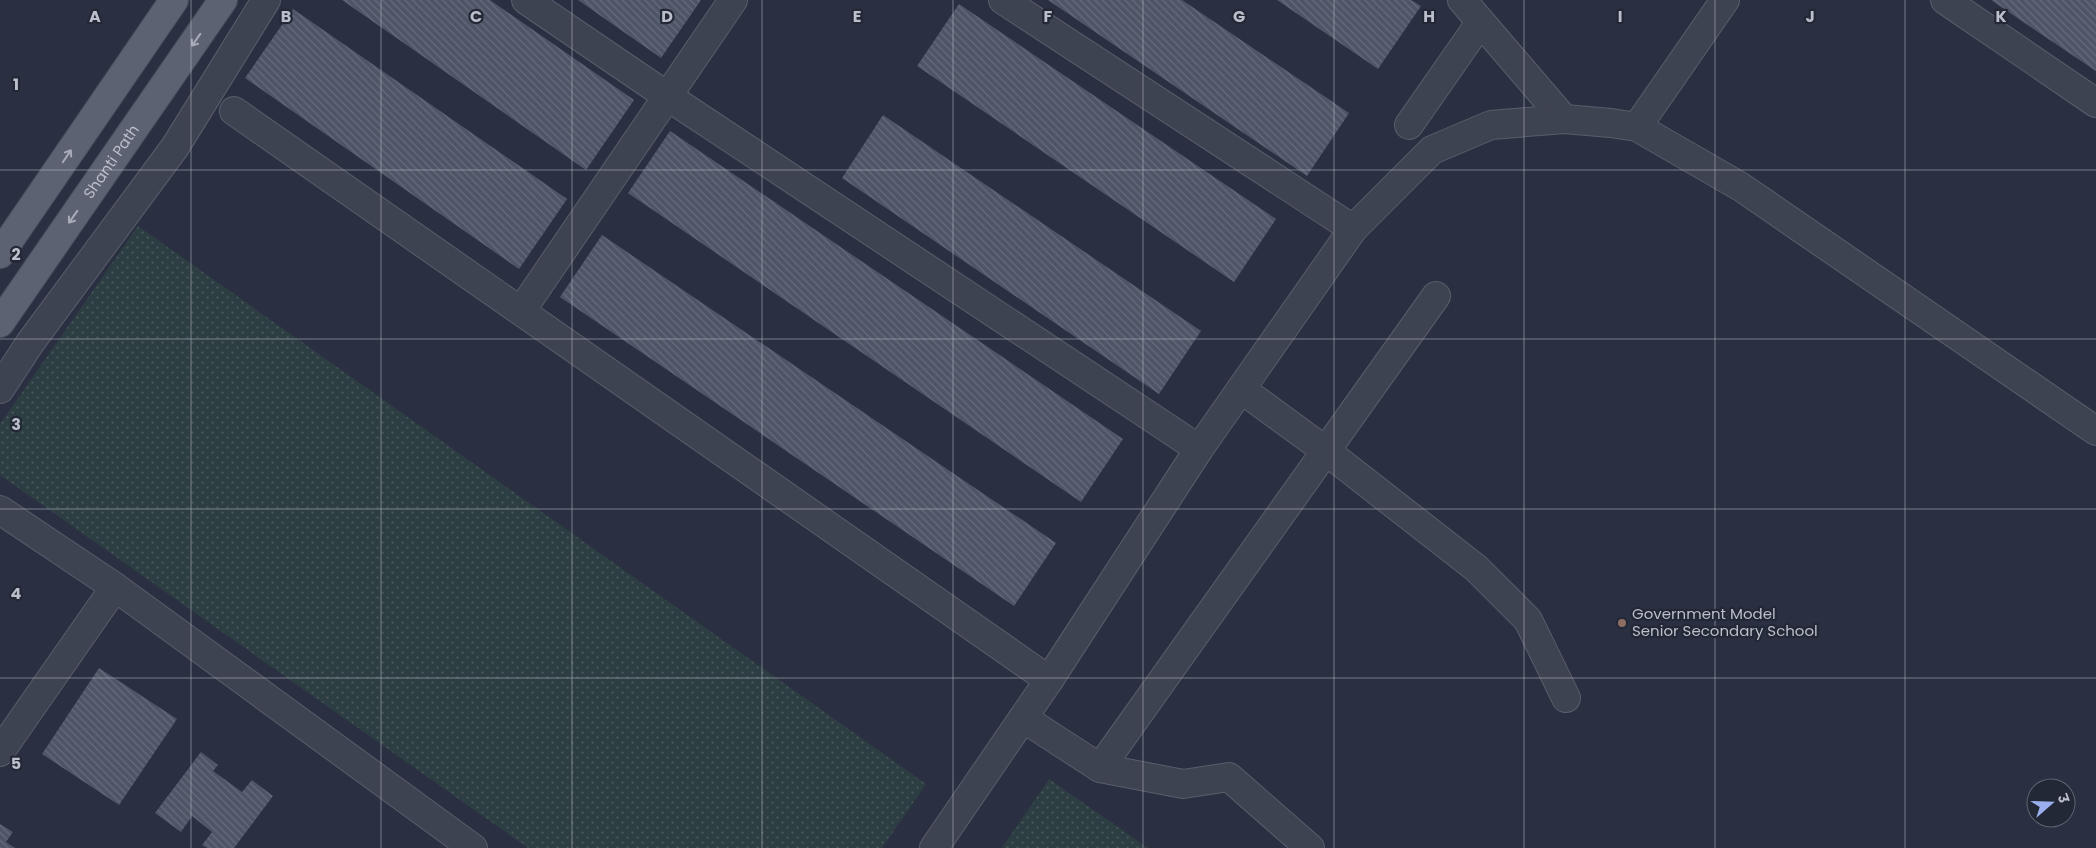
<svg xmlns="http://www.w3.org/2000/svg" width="2096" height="848" viewBox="0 0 2096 848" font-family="Poppins,'Noto Sans Devanagari',sans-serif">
  <defs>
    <pattern id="grass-dots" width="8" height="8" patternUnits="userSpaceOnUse" patternTransform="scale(1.25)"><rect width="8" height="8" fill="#2d3e43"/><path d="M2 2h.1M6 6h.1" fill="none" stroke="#4a585d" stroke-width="1.8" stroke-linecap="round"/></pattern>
    <pattern id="building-back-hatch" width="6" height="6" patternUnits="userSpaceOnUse" patternTransform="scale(1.25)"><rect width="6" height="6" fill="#4e5567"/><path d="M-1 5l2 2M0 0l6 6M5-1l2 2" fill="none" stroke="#666c7b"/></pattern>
  </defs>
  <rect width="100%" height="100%" fill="#2a3041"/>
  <g fill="url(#grass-dots)">
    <path d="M 138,226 L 926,784 L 882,848 L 528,848 L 0,475 L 0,424 Z"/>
    <path d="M 1049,779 L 1148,848 L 1002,848 Z"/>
  </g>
  <g fill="url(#building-back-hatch)">
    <path d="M 342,0 L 490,0 L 634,100 L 586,170 Z"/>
    <path d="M 578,0 L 701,0 L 661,58 Z"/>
    <path d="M 1048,0 L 1182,0 L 1349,113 L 1307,176 Z"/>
    <path d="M 1277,0 L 1411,0 L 1421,6 L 1378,69 Z"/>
    <path d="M 1991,0 L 2096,0 L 2096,71 L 2035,30 Z"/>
    <path d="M 959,4 L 1276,219 L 1234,282 L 917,66 Z"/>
    <path d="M 293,9 L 567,199 L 519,269 L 245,78 Z"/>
    <path d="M 883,115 L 1201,331 L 1159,394 L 842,178 Z"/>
    <path d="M 670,131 L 1123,439 L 1081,502 L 628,193 Z"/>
    <path d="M 602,235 L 1056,543 L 1014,606 L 560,297 Z"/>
    <path d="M 99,668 L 177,719 L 119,805 L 42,754 Z"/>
    <path d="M 201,752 L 218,765 L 213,771 L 242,792 L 252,780 L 273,796 L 234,848 L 207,848 L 202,845 L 212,832 L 192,816 L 181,832 L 155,813 Z"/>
    <path d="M 0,824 L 13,832 L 6,842 L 15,848 L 0,848 Z"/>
  </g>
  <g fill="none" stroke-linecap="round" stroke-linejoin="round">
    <defs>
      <g id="minor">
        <path d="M 526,0 L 667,96 L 1199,449"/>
        <path d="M 1003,0 L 1353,229"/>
        <path d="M 1462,0 L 1564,119"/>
        <path d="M 1945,0 L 2096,103"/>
        <path d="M 234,111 L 1049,680"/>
        <path d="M 1409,125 L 1480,23"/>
        <path d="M 1637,127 L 1725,0"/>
        <path d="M 521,311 L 733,0"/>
        <path d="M 0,389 L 30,343 L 175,147 L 266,0"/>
        <path d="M 1241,389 L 1326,451 L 1476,568 L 1528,620 L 1566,698"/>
        <path d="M 0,510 L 115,587 L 473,848"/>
        <path d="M 1023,718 L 1100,768 L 1183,784 L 1229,777 L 1310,848"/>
        <path d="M 0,752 L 115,587"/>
        <path d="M 1100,768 L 1436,296"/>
        <path d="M 934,848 L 1049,680 L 1199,449 L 1353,229 L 1432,150 L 1491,125 L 1564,119 L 1611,123 L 1637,127 L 1741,187 L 2096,431"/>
      </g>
      <g id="major">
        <path d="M 0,254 L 174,0"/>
        <path id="s1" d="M 0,323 L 223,0"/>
      </g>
    </defs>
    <use href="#minor" stroke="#595e6b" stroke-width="30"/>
    <use href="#major" stroke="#474c5a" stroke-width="30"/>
    <use href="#minor" stroke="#3e4351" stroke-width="28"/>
    <use href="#major" stroke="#5c6271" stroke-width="28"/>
  </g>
  <defs><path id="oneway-shaft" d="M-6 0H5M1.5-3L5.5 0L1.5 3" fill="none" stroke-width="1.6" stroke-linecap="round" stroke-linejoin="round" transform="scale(1.25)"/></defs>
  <g stroke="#a8acb9">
    <use href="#oneway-shaft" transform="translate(196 40) rotate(125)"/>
    <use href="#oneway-shaft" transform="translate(67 156) rotate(-56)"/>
    <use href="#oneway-shaft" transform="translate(73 217) rotate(125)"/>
  </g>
  <path fill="none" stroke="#bbbfcb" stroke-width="1" stroke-opacity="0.55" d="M 191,0 L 191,848M 381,0 L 381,848M 572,0 L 572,848M 762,0 L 762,848M 953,0 L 953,848M 1143,0 L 1143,848M 1334,0 L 1334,848M 1524,0 L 1524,848M 1715,0 L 1715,848M 1905,0 L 1905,848M 0,170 L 2096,170M 0,339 L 2096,339M 0,509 L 2096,509M 0,678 L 2096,678"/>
  <circle fill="#8d6e63" stroke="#222836" stroke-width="2" cx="1622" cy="623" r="5"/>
  <g text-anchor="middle" stroke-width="4.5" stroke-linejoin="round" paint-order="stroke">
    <g font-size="15" fill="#bbbfcb" stroke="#222836">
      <text dy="5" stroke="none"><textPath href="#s1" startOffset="196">Shanti Path</textPath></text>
    </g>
    <g font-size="15" fill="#bbbfcb" stroke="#222836" text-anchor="start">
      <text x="1632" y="619">Government Model<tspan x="1632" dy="17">Senior Secondary School</tspan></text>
    </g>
  </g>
  <g font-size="16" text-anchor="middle" font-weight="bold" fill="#bbbfcb" stroke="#222836" stroke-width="4.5" stroke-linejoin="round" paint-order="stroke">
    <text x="95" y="22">A</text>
    <text x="286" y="22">B</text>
    <text x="476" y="22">C</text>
    <text x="667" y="22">D</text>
    <text x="857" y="22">E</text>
    <text x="1048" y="22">F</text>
    <text x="1239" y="22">G</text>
    <text x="1429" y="22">H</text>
    <text x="1620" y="22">I</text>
    <text x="1810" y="22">J</text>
    <text x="2001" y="22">K</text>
    <text x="16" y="90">1</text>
    <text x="16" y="260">2</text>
    <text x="16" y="430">3</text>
    <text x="16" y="599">4</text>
    <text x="16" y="769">5</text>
  </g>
  <g transform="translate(2051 803) rotate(70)"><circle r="24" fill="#222836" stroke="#5f6472"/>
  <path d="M0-4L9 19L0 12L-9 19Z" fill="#9bafef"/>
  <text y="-8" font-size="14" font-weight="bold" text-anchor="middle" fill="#bbbfcb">उ</text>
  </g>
</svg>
